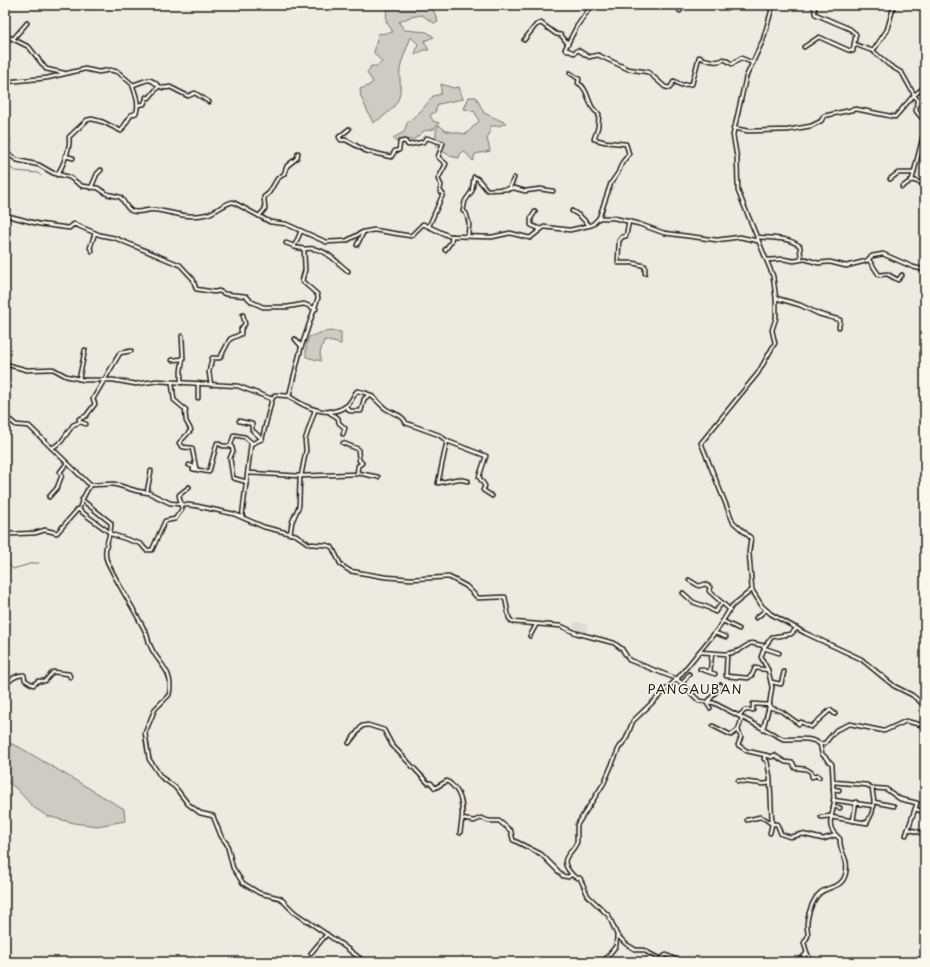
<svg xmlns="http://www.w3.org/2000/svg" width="930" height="967" viewBox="0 0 930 967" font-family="'Playpen Sans',sans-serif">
  <rect width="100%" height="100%" fill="#eeeadf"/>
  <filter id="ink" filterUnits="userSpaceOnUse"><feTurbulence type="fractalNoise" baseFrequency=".025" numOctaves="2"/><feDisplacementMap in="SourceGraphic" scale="8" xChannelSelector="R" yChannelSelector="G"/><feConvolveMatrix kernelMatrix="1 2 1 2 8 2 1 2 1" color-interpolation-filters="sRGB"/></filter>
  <g filter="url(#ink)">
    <path fill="#dedad1" d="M 579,622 L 587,625 L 586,634 L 572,631 L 574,623 Z"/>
    <g fill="#ceccc2" stroke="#75746f">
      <path d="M 391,5 L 426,5 L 433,9 L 438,22 L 434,23 L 422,15 L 410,17 L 399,22 L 404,30 L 427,32 L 434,37 L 424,41 L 429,50 L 424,50 L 415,55 L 418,44 L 411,37 C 407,48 402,58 400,69 C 399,77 401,84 400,91 C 400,105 384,117 373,123 L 361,97 L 360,89 L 368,86 L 373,82 L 367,73 L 371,66 L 376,66 L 382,62 L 374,53 L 378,34 L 393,32 L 386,21 L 387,7 Z"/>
      <path d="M 441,84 L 453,88 L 459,87 L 463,99 L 438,104 L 435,112 L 430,115 L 433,121 L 439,123 L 434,129 L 424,131 L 413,140 L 403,139 L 396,142 L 393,138 L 404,132 L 407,123 L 422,110 L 433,96 L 441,94 Z"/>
      <path d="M 469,97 L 476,97 L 484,113 L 506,123 L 499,126 L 490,126 L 490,133 L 487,138 L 490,151 L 475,154 L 473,161 L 464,151 L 460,154 L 459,158 L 450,156 L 436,147 L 436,130 L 439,125 L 446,131 L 466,134 L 479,121 L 475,112 L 464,109 Z"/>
      <path d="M 334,331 L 341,332 L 341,344 L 324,340 L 320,353 L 321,361 L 306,357 L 306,346 L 309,337 L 323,332 Z"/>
      <path d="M 9,743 L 19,747 L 124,809 L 125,821 L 97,826 L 74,823 L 47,816 L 33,807 L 17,789 L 5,780 L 5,744 Z"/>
    </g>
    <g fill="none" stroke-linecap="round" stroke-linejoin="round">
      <g stroke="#6f6d69" stroke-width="1">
        <path d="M 5,164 L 15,171 L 38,173 L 41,176"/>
        <path d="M 5,560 L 13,569 L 33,563 L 39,563"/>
      </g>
      <defs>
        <g id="minor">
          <path d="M 592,5 L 577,26 L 565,49 L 574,53 L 578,50 L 589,57 L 598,55 L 628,69 L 648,72 L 665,87 L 670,88 L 674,81 L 681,85 L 692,84 L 699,57 C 705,60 718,64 724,59 L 732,64 L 741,58 L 753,63"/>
          <path d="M 675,5 L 680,11"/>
          <path d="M 814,5 L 815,14 L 850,29 L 856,34 L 854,44 L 873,51 L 889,65 L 902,73 L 917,100 L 916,111 L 925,122"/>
          <path d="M 5,38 L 9,37 L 29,47 L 46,69 L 64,73"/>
          <path d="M 13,39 L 27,23"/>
          <path d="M 524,40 L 536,25 L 541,23 L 556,34 L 561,35 L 568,44"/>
          <path d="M 804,47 L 819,37 L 848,50 L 853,51 L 854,44"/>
          <path d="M 873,51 L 887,30 L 894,5"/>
          <path d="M 570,73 L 579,79 L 578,83 C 590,89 587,108 599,114 L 598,127 L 594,139 L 605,142 L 626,144 L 629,154 L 622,163 L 618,173 L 611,183 L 599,218"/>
          <path d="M 5,82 L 47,78 L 85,69 L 99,72 L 110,70 L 118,72 L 132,84 C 135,93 140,104 136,113 L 131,115 L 121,131 L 103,122 L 92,119 L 87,120 L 69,137 C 71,147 63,166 57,175"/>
          <path d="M 133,85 C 137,84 143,81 148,80 C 156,79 157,91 170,87 L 188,96 L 195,93 L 209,102"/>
          <path d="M 146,97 L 149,98 L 158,87"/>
          <path d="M 138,105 L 144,104 L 146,99"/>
          <path d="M 733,128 L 748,131 L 788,130 L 811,126 L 821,121 L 824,116 L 856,109 L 895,117 L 914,95 L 925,87"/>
          <path d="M 349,129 L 339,137 L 341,140 L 346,140 L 366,151 L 391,157 L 395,151 L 399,150 L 400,142 L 405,141 L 408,145 L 423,142 L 427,138 L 443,143 L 438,157 L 446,164 L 438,179 L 441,185 L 440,191 L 443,194 L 429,226"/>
          <path d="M 5,147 L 8,140"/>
          <path d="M 5,152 L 17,160 L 39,165 L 53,173 L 69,177 L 82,186 L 98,188 L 107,194 L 120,197 C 125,201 125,208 132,211 C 141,214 147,208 156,210 C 177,213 186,219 208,214 C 217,211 225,203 233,202 L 270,222 L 286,224 L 326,242 L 346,241 L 363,232 L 374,230 L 411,236 L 423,224 L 449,236 L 492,237 L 510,233 L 530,238 L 544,227 L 570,230 L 592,225 L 599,218 L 614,218 L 639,224 L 664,233 L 717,240 L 740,237 L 758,241"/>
          <path d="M 65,156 L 73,158"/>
          <path d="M 890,179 L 898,173 L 914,173"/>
          <path d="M 912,180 L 925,128"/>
          <path d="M 902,187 L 912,180 L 925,184"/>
          <path d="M 91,188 L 97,174 L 101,170"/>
          <path d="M 509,189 L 514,178"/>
          <path d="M 572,211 L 580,216 L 589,225"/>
          <path d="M 535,212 L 531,218 L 531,225 L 540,229"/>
          <path d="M 5,215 L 39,224 L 69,228 L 74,224 L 100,235 L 115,238 L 180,265 L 193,279 L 196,289 L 214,292 L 219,291 L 225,294 L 246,296 L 252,302 L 263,307 L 287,307 L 304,304 L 316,309"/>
          <path d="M 259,216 L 265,209 L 264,197 L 269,193 L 277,179 L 284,174 L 287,166 L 297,158 L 298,153"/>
          <path d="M 629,221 L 626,236 L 622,237 L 619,241 L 618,263 L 633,263 L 645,266 L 645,273"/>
          <path d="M 468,236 L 469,223 L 466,213 L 463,211 L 465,201 L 472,191 L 474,177 L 478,179 L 487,190 C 494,189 508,190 514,188 L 525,191 L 540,189 L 553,191"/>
          <path d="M 757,237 C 772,238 787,237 800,246 L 801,259"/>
          <path d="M 286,243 L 294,246"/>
          <path d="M 357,245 L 363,233"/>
          <path d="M 304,249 C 323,245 335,261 348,271"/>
          <path d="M 445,250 L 451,242 L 452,236"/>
          <path d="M 92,251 L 90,248 L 95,233"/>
          <path d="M 767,260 L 783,259 L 794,261 L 805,259 L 818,263 L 830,262 L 846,266 L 866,261 L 872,256 L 883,254 L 913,267 L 925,270"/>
          <path d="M 869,260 L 879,275 L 887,274 L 898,280 L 902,275"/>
          <path d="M 776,298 L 800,305 L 819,314 L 840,320 L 839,327"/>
          <path d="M 295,339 L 301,346"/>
          <path d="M 172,360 L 183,359"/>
          <path d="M 5,364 L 27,370 L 53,369 L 66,376 L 84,380 L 113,380 L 136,384 L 157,381 L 238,386 L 272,399 L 262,439 L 251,444 L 242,517"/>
          <path d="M 79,379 L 85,350"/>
          <path d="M 172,383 L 174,400 L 186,410"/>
          <path d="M 181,383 L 181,371 L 183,357 L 182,336"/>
          <path d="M 211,385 L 209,372 L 212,358 L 220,358 L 230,339 L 241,334 L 241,329 L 245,324 L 243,315"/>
          <path d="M 289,396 C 304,407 329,419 346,406 C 352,402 353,395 357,391 C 374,393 375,401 386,409 C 394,414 403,415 406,423 L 439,435 L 447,441 L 486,456 L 479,477 L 485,486 L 483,490 L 492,496"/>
          <path d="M 198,398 L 198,383"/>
          <path d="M 272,399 L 275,395 L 289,396 L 301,348 L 318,298 L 317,294 L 302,281 L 305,270 L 304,249 L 294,247 L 301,231"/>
          <path d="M 346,407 L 350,411 L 361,411 L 364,399 L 369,395"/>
          <path d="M 185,409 L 186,421 L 191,430 L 179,443 L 183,447 L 192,448 L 196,468 L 189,465"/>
          <path d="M 330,411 L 330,413 L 338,418 L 339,423 L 345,428 L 343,434"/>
          <path d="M 5,416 L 16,425 L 29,426 L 90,485 L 114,484 L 137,491 L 149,493 L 170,503 L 197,506 L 234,514 L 264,527 L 296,535 L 309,544 L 326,545 L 332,547 L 341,565 L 350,571 L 385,577 L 411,579 L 449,577 L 466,586 L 478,598 L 505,597 L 509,618 L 512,622 L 561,626 L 576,633 L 614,643 L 622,649 L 629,660 L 677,679 L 699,701 L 714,703 L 783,739 C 796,740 809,736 820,744 L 822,754 L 832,764 C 833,777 833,790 834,802 C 834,814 825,825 836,835"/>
          <path d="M 239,421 L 252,424 L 252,430 L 262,439"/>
          <path d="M 80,422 L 79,419 L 86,416 L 95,404 L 93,399 L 120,353 L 131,351"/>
          <path d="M 447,441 L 438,483 L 457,479 L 468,481"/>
          <path d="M 52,448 L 61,442 L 73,425 L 80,422 L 86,424"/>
          <path d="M 193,469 L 209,472 L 217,443 L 223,446 L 231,446"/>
          <path d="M 248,473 L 300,476"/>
          <path d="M 358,473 L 378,477"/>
          <path d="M 301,476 L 306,450 L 305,440 L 315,410"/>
          <path d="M 247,482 L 233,478 L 230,458 L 233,451 L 231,444 L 234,435 L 245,437 L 252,443"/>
          <path d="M 90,485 L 82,500 L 111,523 C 112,534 102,548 107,561 C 118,585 133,607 145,631 C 148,635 148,641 150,645 C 157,664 175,670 169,695 L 155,709 L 145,733 L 149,759 L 161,777 L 175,787 L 188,804 L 200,813 L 213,816 L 221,836 L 227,844 L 233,868 L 243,883 L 259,893 L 280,898 L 294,912 L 341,944 L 365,962"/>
          <path d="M 147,492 L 151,471"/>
          <path d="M 49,497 L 57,488 L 62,475 L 60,472 L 67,463"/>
          <path d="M 82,500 L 79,510 L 109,532"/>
          <path d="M 181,505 L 179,495 L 189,487"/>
          <path d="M 5,532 L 12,534 L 35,533 L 45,530 L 57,533 L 78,509"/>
          <path d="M 111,534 L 141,544 L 146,550 L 152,550 L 165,521 L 175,519 L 182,509 L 181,505"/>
          <path d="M 290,534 L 292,522 L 299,506 L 300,476 L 357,474 L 358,466 L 362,463 L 359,460 L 358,449 L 343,443"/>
          <path d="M 689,580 L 699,586 L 705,584 L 710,587 L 709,591 L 729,609"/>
          <path d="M 752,590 L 762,606 L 771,614 L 805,633 L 861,659 L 894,686 L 912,695 L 925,706"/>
          <path d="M 683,593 L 693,602 L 707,607 L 715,612 L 722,603"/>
          <path d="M 756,618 L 766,610"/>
          <path d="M 723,621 L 739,629"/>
          <path d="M 715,633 L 726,637"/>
          <path d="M 530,636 L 536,625"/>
          <path d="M 765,646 L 772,637 L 791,634 L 797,628"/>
          <path d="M 764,648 L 779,653"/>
          <path d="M 699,652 L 727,654 L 738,651 L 751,643 L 765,646 L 761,657 L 768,670 L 772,687 L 769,707 L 763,729"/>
          <path d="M 727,654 L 726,676 L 748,678 L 752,675 L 755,668 L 768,670"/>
          <path d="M 700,669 L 715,674"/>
          <path d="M 710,672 L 712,653"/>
          <path d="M 771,682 L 781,684 L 784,672"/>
          <path d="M 682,684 L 689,674"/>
          <path d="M 5,686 C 9,680 17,674 24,675 L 25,680 L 33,685 L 38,681 L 45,681 L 53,672 L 69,674 L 70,677"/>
          <path d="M 706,702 L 710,708"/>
          <path d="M 708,702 L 721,685"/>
          <path d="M 769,707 L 781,711 L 799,724 L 801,722 L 811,727 L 830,710 L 835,714"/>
          <path d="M 739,716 L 745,710 L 753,710 L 753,704 L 770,705"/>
          <path d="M 742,718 L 738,730 L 741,737 L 738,745 L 747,751 L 765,755 L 764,759 L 767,761 L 770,777 L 772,824 L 777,824 L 781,834 L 790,837 L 802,834 L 823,839 L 836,835 L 840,839 C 839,853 849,857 846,872 C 843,890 827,885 819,894 C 812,901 807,916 807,926 C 807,929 808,932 808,935 C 808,938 805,940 804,943 L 807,953 L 812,962"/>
          <path d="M 713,726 L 731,735 L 738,730"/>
          <path d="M 349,743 L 362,726 L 368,725 L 384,730 L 392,745 L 428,783 L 431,783 L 435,788 L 447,781 C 461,790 463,804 462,819 L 474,821 L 481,818 L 489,821 L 499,821 L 511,831 L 513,840 L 541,854 L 563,876 L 568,877 L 571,875"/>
          <path d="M 820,744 L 825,743 L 836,730 L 850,724 L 884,731 L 906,721 L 925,726"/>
          <path d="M 765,755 L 772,757 L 774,755 L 785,762 L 793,763 L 795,768 L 806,769 L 811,772 L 812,777 L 817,775 L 819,777"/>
          <path d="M 738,781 L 764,784 L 770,783"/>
          <path d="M 833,782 L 867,785 L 872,788 L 886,789 L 900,799 L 917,803 L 915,809 L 925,812"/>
          <path d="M 872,788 L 874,802 L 894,806"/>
          <path d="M 833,789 L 839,790"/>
          <path d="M 833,800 L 874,806"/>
          <path d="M 833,806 L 840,808"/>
          <path d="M 821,817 L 831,816"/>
          <path d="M 831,817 L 867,823 L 872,813 L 874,802"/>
          <path d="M 747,820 L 760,817 L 765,819 L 772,824 L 770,833"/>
          <path d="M 853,821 L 856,802"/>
          <path d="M 908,829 L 925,834"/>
          <path d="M 460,833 L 462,819"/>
          <path d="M 906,835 L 915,809"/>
          <path d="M 617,935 L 626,944 L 636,950 L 643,950 L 660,959 L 666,955 L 681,962"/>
          <path d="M 311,953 L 327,934"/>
          <path d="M 603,962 L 616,946 L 617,935 L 609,916 L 588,896 L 580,878 C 575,878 573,876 570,872 C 558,857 572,855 577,842 L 577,825 L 604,783 L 619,748 L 626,739 L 633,721 L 677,679 L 717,630 L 732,606 L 752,590 L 749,552 L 751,538 L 733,522 L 701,443 L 758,373 L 775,343 L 772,330 L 776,318 L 776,299 L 773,276 L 738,191 L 737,158 L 733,135 L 746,77 L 763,40 L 773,5"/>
          <path d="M 798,962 L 807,953"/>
        </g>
      </defs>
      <use href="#minor" stroke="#1c1c1c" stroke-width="5.5"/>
      <use href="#minor" stroke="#fbf7ec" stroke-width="2.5"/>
    </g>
  </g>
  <g text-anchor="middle" stroke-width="3" stroke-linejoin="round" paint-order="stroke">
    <g font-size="13" letter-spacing="1" fill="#1c1c1c" stroke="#fbf7ec">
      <text x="695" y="694">PANGAUBAN</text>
    </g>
  </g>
  <rect width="930" height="967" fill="none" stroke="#fbf7ec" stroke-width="20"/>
  <rect x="10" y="10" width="910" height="947" fill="none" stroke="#1c1c1c" stroke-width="1.5" filter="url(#ink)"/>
</svg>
